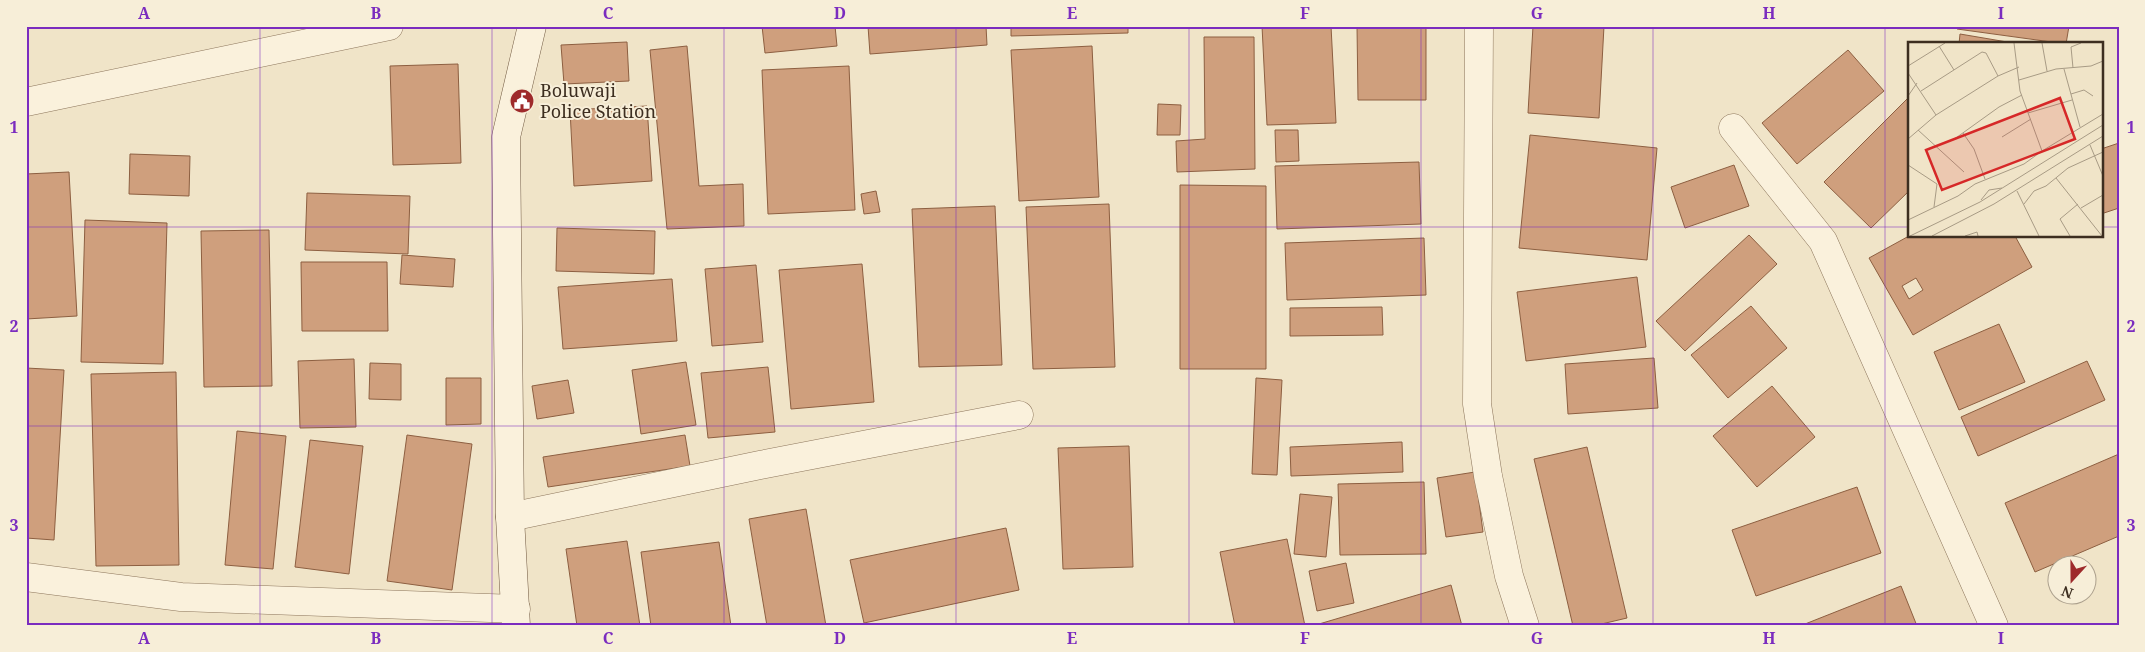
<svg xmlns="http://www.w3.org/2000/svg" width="2145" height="652" viewBox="0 0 2145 652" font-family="'Noto Serif',serif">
  <rect width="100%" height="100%" fill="#f0e4c8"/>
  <g fill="#cf9f7d" stroke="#8d5f41" fill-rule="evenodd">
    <path d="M 762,26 L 835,26 L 837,46 L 765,53 Z"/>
    <path d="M 868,26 L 986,26 L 987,45 L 870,54 Z"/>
    <path d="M 1011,26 L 1128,26 L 1128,33 L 1011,36 Z"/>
    <path d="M 1262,26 L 1331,26 L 1336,123 L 1267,125 Z"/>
    <path d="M 1357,26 L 1426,26 L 1426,100 L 1358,100 Z"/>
    <path d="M 1533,26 L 1604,26 L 1599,118 L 1528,113 Z"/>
    <path d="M 1957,26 L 2069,26 L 2066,44 L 1957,29 Z"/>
    <path d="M 1960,34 L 2019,44 L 1959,44 Z"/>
    <path d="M 1204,37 L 1254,37 L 1255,169 L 1177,172 L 1176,141 L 1205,139 Z"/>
    <path d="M 627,42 L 629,81 L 564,84 L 561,45 Z"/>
    <path d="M 687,46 L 699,186 L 743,184 L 744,226 L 667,229 L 650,50 Z"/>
    <path d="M 1092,46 L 1099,197 L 1019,201 L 1011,50 Z"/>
    <path d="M 1848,50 L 1884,91 L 1797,164 L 1762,123 Z"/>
    <path d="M 458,64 L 461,163 L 393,165 L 390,66 Z"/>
    <path d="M 849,66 L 855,210 L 768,214 L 762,70 Z"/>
    <path d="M 1909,97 L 1909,191 L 1871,228 L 1824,182 Z"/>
    <path d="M 1158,104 L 1181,105 L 1180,135 L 1157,135 Z"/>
    <path d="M 647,106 L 652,181 L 574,186 L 570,110 Z"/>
    <path d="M 1275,130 L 1298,130 L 1299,161 L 1276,162 Z"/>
    <path d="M 1530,135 L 1657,148 L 1647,260 L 1519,248 Z"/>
    <path d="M 2119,143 L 2119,208 L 2101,214 L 2101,149 Z"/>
    <path d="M 130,154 L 190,156 L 189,196 L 129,194 Z"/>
    <path d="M 1419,162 L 1421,224 L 1277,229 L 1275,166 Z"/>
    <path d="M 1734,165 L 1749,206 L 1685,228 L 1671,187 Z"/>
    <path d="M 69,172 L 77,316 L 26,319 L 26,174 Z"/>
    <path d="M 1180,185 L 1266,186 L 1266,369 L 1180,369 Z"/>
    <path d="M 876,191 L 880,212 L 864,214 L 861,194 Z"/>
    <path d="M 307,193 L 410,196 L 408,254 L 305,250 Z"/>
    <path d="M 1109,204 L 1115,367 L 1033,369 L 1026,207 Z"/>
    <path d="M 995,206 L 1002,365 L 919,367 L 912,209 Z"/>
    <path d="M 85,220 L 167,223 L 163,364 L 81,362 Z"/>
    <path d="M 557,228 L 655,231 L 654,274 L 556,271 Z"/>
    <path d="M 269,230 L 272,386 L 204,387 L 201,231 Z"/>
    <path d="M 1749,235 L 1777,264 L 1685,351 L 1656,321 Z"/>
    <path d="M 1909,236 L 2015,236 L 2032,267 L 1913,335 L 1869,258 ZM 1916,278 L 1923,290 L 1909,299 L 1902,286 Z"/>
    <path d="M 1424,238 L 1426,295 L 1287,300 L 1285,243 Z"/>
    <path d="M 402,255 L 455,259 L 453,287 L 400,284 Z"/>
    <path d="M 301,262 L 387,262 L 388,331 L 302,331 Z"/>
    <path d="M 862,264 L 874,402 L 791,409 L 779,270 Z"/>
    <path d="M 756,265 L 763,342 L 712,346 L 705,269 Z"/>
    <path d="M 1637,277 L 1646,347 L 1526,361 L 1517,292 Z"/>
    <path d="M 672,279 L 677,341 L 563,349 L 558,287 Z"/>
    <path d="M 1751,306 L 1787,348 L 1728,398 L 1691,355 Z"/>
    <path d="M 1382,307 L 1383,335 L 1290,336 L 1290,308 Z"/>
    <path d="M 1999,324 L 2025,382 L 1959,410 L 1934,352 Z"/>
    <path d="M 1654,358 L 1658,408 L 1568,414 L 1565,364 Z"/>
    <path d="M 354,359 L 356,427 L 300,428 L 298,361 Z"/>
    <path d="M 2087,361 L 2105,400 L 1978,456 L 1961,417 Z"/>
    <path d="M 686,362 L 696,425 L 641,434 L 632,370 Z"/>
    <path d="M 370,363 L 401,364 L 401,400 L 369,399 Z"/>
    <path d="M 768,367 L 775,432 L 708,438 L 701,373 Z"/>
    <path d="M 26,368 L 64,370 L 54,540 L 26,538 Z"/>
    <path d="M 176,372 L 179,565 L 96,566 L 91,374 Z"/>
    <path d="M 446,378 L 481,378 L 481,424 L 446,425 Z"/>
    <path d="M 1256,378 L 1282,380 L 1277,475 L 1252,474 Z"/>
    <path d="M 568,380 L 574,413 L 537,419 L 532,386 Z"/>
    <path d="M 1772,386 L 1815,437 L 1757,487 L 1713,436 Z"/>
    <path d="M 237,431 L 286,436 L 273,569 L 225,565 Z"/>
    <path d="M 407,435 L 472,444 L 452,590 L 387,581 Z"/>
    <path d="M 685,435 L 690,466 L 548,487 L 543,457 Z"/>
    <path d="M 310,440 L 363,446 L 349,574 L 295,567 Z"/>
    <path d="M 1402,442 L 1403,472 L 1291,476 L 1290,447 Z"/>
    <path d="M 1129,446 L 1133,567 L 1063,569 L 1058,448 Z"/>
    <path d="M 1587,447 L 1627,618 L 1593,626 L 1573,626 L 1534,459 Z"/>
    <path d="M 2119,454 L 2119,536 L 2035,572 L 2005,503 Z"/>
    <path d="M 1475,472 L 1483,532 L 1446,537 L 1437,478 Z"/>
    <path d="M 1424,482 L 1426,554 L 1340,555 L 1338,484 Z"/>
    <path d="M 1857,487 L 1881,553 L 1756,596 L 1732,530 Z"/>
    <path d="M 1300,494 L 1332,497 L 1326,557 L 1294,554 Z"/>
    <path d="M 806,509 L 826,626 L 767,626 L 749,519 Z"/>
    <path d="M 1006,528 L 1019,590 L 864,623 L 850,560 Z"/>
    <path d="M 1287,539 L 1305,626 L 1235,626 L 1220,552 Z"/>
    <path d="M 627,541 L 640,626 L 577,626 L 566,549 Z"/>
    <path d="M 719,542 L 731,626 L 651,626 L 641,552 Z"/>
    <path d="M 1346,563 L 1354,603 L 1317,611 L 1309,571 Z"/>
    <path d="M 1451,585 L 1462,626 L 1319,626 L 1319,624 Z"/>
    <path d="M 1901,586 L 1917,626 L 1800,626 Z"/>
  </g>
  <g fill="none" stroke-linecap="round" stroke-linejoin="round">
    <defs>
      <g id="street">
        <path d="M 1479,26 L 1477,404 L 1488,476 L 1509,576 L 1525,626"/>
        <path d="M 26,102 L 389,26"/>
        <path d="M 1733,128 L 1823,241 L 1994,626"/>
        <path d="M 510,517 L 760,465 L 1019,415"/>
        <path d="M 26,577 L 181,597 L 516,609"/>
      </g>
      <path id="secondary" d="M 516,626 L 510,517 L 506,137 L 532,26"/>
    </defs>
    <use href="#street" stroke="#8d765c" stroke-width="29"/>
    <use href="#secondary" stroke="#6f573f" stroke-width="29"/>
    <use href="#street" stroke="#faf1dc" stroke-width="28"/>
    <use href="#secondary" stroke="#faf1dc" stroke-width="28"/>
  </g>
  <path fill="none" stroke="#7b2cbf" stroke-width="1" stroke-opacity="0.55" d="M 260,26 L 260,626M 492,26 L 492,626M 724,26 L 724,626M 956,26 L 956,626M 1189,26 L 1189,626M 1421,26 L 1421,626M 1653,26 L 1653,626M 1885,26 L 1885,626M 26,227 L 1909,227M 2101,227 L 2119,227M 26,426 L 2119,426"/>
  <defs>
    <symbol id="civic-disc" viewBox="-11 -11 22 22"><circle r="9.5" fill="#9e2a2b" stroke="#f7eed8"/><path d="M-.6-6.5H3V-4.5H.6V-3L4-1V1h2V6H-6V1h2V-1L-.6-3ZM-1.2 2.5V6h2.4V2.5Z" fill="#fff"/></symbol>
  </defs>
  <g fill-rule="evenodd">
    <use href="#civic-disc" x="508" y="87" width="28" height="28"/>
  </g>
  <g text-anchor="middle" stroke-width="4" stroke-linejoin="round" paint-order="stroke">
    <g font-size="18" fill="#3d2e20" stroke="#f7eed8" text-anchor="start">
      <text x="540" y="97">Boluwaji<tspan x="540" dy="21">Police Station</tspan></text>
    </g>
  </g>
  <g transform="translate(1908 42)">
    <rect width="195" height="195" fill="#f0e4c8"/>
    <path fill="none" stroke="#a89b85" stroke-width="1" d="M 134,1 L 139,29M 31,4 L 46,28M 0,24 L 37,1M 165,26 L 163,5 L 173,1M 156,27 L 172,85M 0,31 L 28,73M 111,38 L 148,27 L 183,24 L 195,19M 13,49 L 74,10 L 78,11 L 90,34M 163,52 L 176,48 L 185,54M 0,54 L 9,41M 120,71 L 164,58M 10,88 L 56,130M 55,91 L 66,107 L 77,137M 94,95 L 123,77M 0,97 L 28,73 L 90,34 L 111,25M 45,98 L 91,65 L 114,53M 182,103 L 195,134M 134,109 L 195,72M 0,123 L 29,142 L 26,165M 148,136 L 194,194M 109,149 L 131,194M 73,158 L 81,148 L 94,146M 116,162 L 126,149 L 138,144 L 160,126 L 195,110M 173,166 L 195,153M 0,178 L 50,154 L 67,142 L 116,122 L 134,109 L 112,49 L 106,1M 2,194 L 72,160 L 195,83M 24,194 L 86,162 L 195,94M 57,194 L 69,190 L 70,194M 162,194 L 152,177 L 170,162"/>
    <path fill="#d62828" fill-opacity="0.15" stroke="#d62828" stroke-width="2.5" d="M 152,56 L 167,97 L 34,148 L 18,108 Z"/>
    <rect width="195" height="195" fill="none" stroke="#3d2e20" stroke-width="2.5"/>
  </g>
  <rect width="2145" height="652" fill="none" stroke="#f7eed8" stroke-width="55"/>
  <g transform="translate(2072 580) rotate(201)"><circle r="24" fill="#f7eed8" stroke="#ada18e"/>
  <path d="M0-4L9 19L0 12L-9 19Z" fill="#9e2a2b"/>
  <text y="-8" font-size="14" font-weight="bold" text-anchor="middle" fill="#3d2e20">N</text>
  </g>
  <rect x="28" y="28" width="2090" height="596" fill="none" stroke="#7b2cbf" stroke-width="2"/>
  <g font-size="16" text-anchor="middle" font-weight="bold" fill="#7b2cbf">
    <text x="144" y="19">A</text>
    <text x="376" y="19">B</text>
    <text x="608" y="19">C</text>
    <text x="840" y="19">D</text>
    <text x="1072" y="19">E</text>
    <text x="1305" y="19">F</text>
    <text x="1537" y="19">G</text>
    <text x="1769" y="19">H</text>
    <text x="2001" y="19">I</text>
    <text x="14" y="133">1</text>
    <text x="2131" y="133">1</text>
    <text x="14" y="332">2</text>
    <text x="2131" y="332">2</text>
    <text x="14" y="531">3</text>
    <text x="2131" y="531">3</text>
    <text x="144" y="644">A</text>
    <text x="376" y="644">B</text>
    <text x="608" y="644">C</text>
    <text x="840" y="644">D</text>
    <text x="1072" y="644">E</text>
    <text x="1305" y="644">F</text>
    <text x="1537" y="644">G</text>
    <text x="1769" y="644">H</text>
    <text x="2001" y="644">I</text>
  </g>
</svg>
